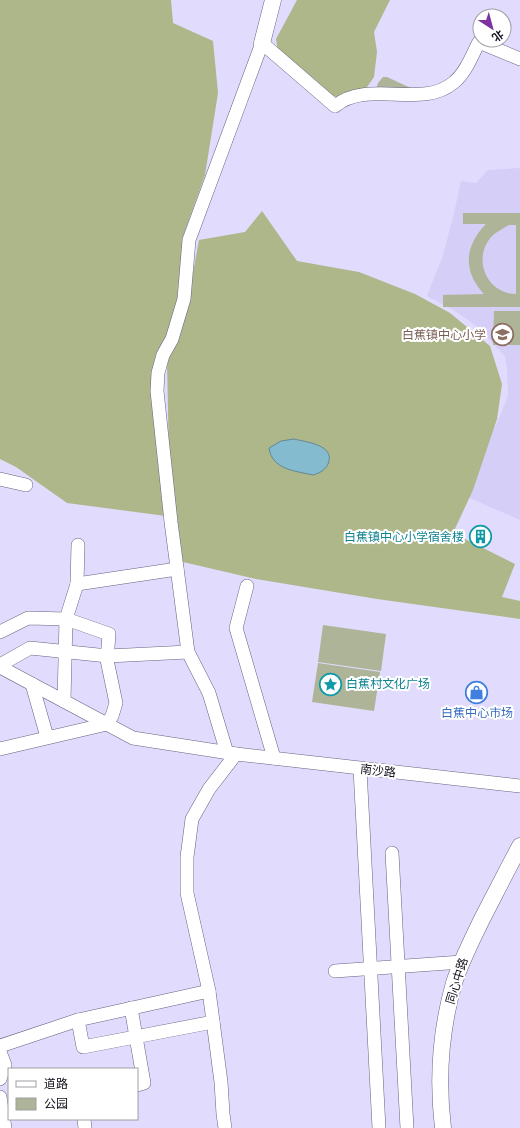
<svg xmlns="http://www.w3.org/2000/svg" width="520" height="1128" viewBox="0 0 520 1128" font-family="'Varela Round','Noto Sans SC',sans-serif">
  <rect width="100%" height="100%" fill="#e1dbfd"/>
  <path fill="#d5cef7" d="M 520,168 L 520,520 L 447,488 L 472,467 L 498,421 L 508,396 L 507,368 L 505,356 L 475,325 L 452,309 L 427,296 L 442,258 L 453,218 L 461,181 L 476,183 L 488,170 Z"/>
  <g fill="#adb498" fill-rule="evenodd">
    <path d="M 383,77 L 387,77 L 413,89 L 376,90 L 378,83 Z"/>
    <path d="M 463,213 L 520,213 L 520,307 L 443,307 L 443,295 L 484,294 C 463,272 464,246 486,224 L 463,224 ZM 509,225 L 516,225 L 516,294 C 487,294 472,259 491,237 C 496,232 502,229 509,225 Z"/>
    <path d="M 494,311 L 520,311 L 520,345 L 493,345 Z"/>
    <path d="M 323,625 L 386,634 L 381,671 L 318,662 Z"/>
    <path d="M 318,663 L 380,672 L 374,711 L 312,702 Z"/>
  </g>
  <g fill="#adb78a">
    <path d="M 0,0 L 171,0 L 173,23 L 213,41 L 218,93 L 205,175 L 182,239 L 182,286 L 172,331 L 160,347 L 153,415 L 166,516 L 67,503 L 16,467 L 0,459 Z"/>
    <path d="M 297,0 L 390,0 L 374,32 L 377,52 L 374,77 L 365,90 L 342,98 L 329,95 L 278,52 L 276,39 Z"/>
    <path d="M 262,211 L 297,261 L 359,272 L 415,294 L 450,313 L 490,346 L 502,384 L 497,419 L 473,490 L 453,533 L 515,564 L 502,597 L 520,601 L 520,619 L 377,599 L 256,579 L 183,562 L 169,459 L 167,360 L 186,311 L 199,240 L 245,232 Z"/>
  </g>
  <path fill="#85bbcf" stroke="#628799" d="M 294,439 C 306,442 336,445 328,464 C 325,470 320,473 313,475 C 296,471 272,470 269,448 L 281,441 Z"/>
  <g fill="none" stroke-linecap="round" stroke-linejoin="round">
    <defs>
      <g id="minor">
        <path d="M 0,479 L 26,485"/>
        <path d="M 77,584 L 177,569"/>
        <path d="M 247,586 L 236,628 L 274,758"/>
        <path d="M 0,632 L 28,618 L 66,619 L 109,634 L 107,660 L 116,703 L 112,716 L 107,724 L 0,749"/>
        <path d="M 0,665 L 30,648 L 108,656 L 188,652"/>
        <path d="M 0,667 L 133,738 L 236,754 L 520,786"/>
        <path d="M 32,684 L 47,737"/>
        <path d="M 64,701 L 66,619 L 77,584 L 78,545"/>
        <path d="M 227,753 L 209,693 L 188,652 L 171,522 L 157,391 L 158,373 L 163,355 L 172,339 L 184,299 L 189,240 L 262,43 L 335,106 C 368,79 422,109 453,83 C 466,73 472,55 479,42 L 520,59"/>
        <path d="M 360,769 L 379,1128"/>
        <path d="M 392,853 L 407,1128"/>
        <path d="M 335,971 L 462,962"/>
        <path d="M 131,1008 L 144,1083 L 137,1085"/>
        <path d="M 78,1020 L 83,1047 L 213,1022"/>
        <path d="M 0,1046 L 78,1020 L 209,991"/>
        <path d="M 0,1052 L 5,1065 L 0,1079"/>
        <path d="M 0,1097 L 5,1128"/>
        <path d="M 84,1119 L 85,1128"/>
        <path d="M 225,1128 L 223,1114 L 221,1082 L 209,991 L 187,893 L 187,857 L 192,819 L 209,789 L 236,754"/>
      </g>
      <g id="tertiary">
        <path d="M 262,43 L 273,0"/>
        <path d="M 443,1128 C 437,1078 440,1032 454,983 C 461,961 472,940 482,919 C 495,894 507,870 520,846"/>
      </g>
    </defs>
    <use href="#minor" stroke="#686280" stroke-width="14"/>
    <use href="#tertiary" stroke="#686280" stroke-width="17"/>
    <use href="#minor" stroke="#fff" stroke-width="13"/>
    <use href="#tertiary" stroke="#fff" stroke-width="16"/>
  </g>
  <defs>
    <symbol id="school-ring" viewBox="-11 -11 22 22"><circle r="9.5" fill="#fff" stroke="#8d6e63" stroke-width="1.5"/><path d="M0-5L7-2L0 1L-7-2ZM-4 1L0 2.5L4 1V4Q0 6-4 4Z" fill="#8d6e63"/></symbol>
    <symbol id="building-ring" viewBox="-11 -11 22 22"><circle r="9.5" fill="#fff" stroke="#0f9aa8" stroke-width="1.5"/><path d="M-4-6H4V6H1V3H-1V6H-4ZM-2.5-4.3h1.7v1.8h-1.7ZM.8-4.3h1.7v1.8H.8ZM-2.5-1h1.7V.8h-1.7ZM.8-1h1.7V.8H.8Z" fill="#0f9aa8"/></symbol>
    <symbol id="sight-ring" viewBox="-11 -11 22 22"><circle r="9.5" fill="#fff" stroke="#0f9aa8" stroke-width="1.5"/><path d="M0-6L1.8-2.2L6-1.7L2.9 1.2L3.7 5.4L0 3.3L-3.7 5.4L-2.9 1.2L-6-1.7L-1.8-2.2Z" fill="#0f9aa8"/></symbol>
    <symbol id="shop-ring" viewBox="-11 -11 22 22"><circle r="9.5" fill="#fff" stroke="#3f7fe0" stroke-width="1.5"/><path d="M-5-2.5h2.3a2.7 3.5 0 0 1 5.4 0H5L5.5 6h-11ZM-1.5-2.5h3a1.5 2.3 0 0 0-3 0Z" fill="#3f7fe0"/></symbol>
  </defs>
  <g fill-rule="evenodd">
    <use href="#school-ring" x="490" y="322" width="25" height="25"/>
    <use href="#building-ring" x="468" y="524" width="25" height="25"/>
    <use href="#sight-ring" x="318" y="672" width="25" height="25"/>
    <use href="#shop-ring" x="464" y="680" width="25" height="25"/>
  </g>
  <g text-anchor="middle" stroke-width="4" stroke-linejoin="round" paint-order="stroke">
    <g font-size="12" fill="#785e54" stroke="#fff" text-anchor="end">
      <text x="486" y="339">白蕉镇中心小学</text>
    </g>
    <g font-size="12" fill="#0d838f" stroke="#fff" text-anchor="end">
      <text x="464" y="541">白蕉镇中心小学宿舍楼</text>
      <text x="346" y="688" text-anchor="start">白蕉村文化广场</text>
    </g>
    <g font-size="12" fill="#366cbe" stroke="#fff">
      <text x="477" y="717">白蕉中心市场</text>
    </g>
    <g font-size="12" fill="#110f1a" stroke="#fff">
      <text transform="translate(378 771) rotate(6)" y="4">南沙路</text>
      <text transform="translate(457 981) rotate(-73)" y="4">同心中路</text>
    </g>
  </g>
  <rect x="8" y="1068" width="130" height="52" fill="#ffffff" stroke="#a09fa3"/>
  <rect x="16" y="1081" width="20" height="6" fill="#ffffff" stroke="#a09fa3"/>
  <text x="44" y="1088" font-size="12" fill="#110f1a">道路</text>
  <rect x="16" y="1098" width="20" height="12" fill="#adb498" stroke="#a09fa3"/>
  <text x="44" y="1108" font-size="12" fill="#110f1a">公园</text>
  <g transform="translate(492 28) rotate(144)"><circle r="19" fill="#ffffff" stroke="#a09fa3"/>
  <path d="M0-3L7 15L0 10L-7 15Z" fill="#7d31a2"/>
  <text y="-6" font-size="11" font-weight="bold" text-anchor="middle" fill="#110f1a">北</text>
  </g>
</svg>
